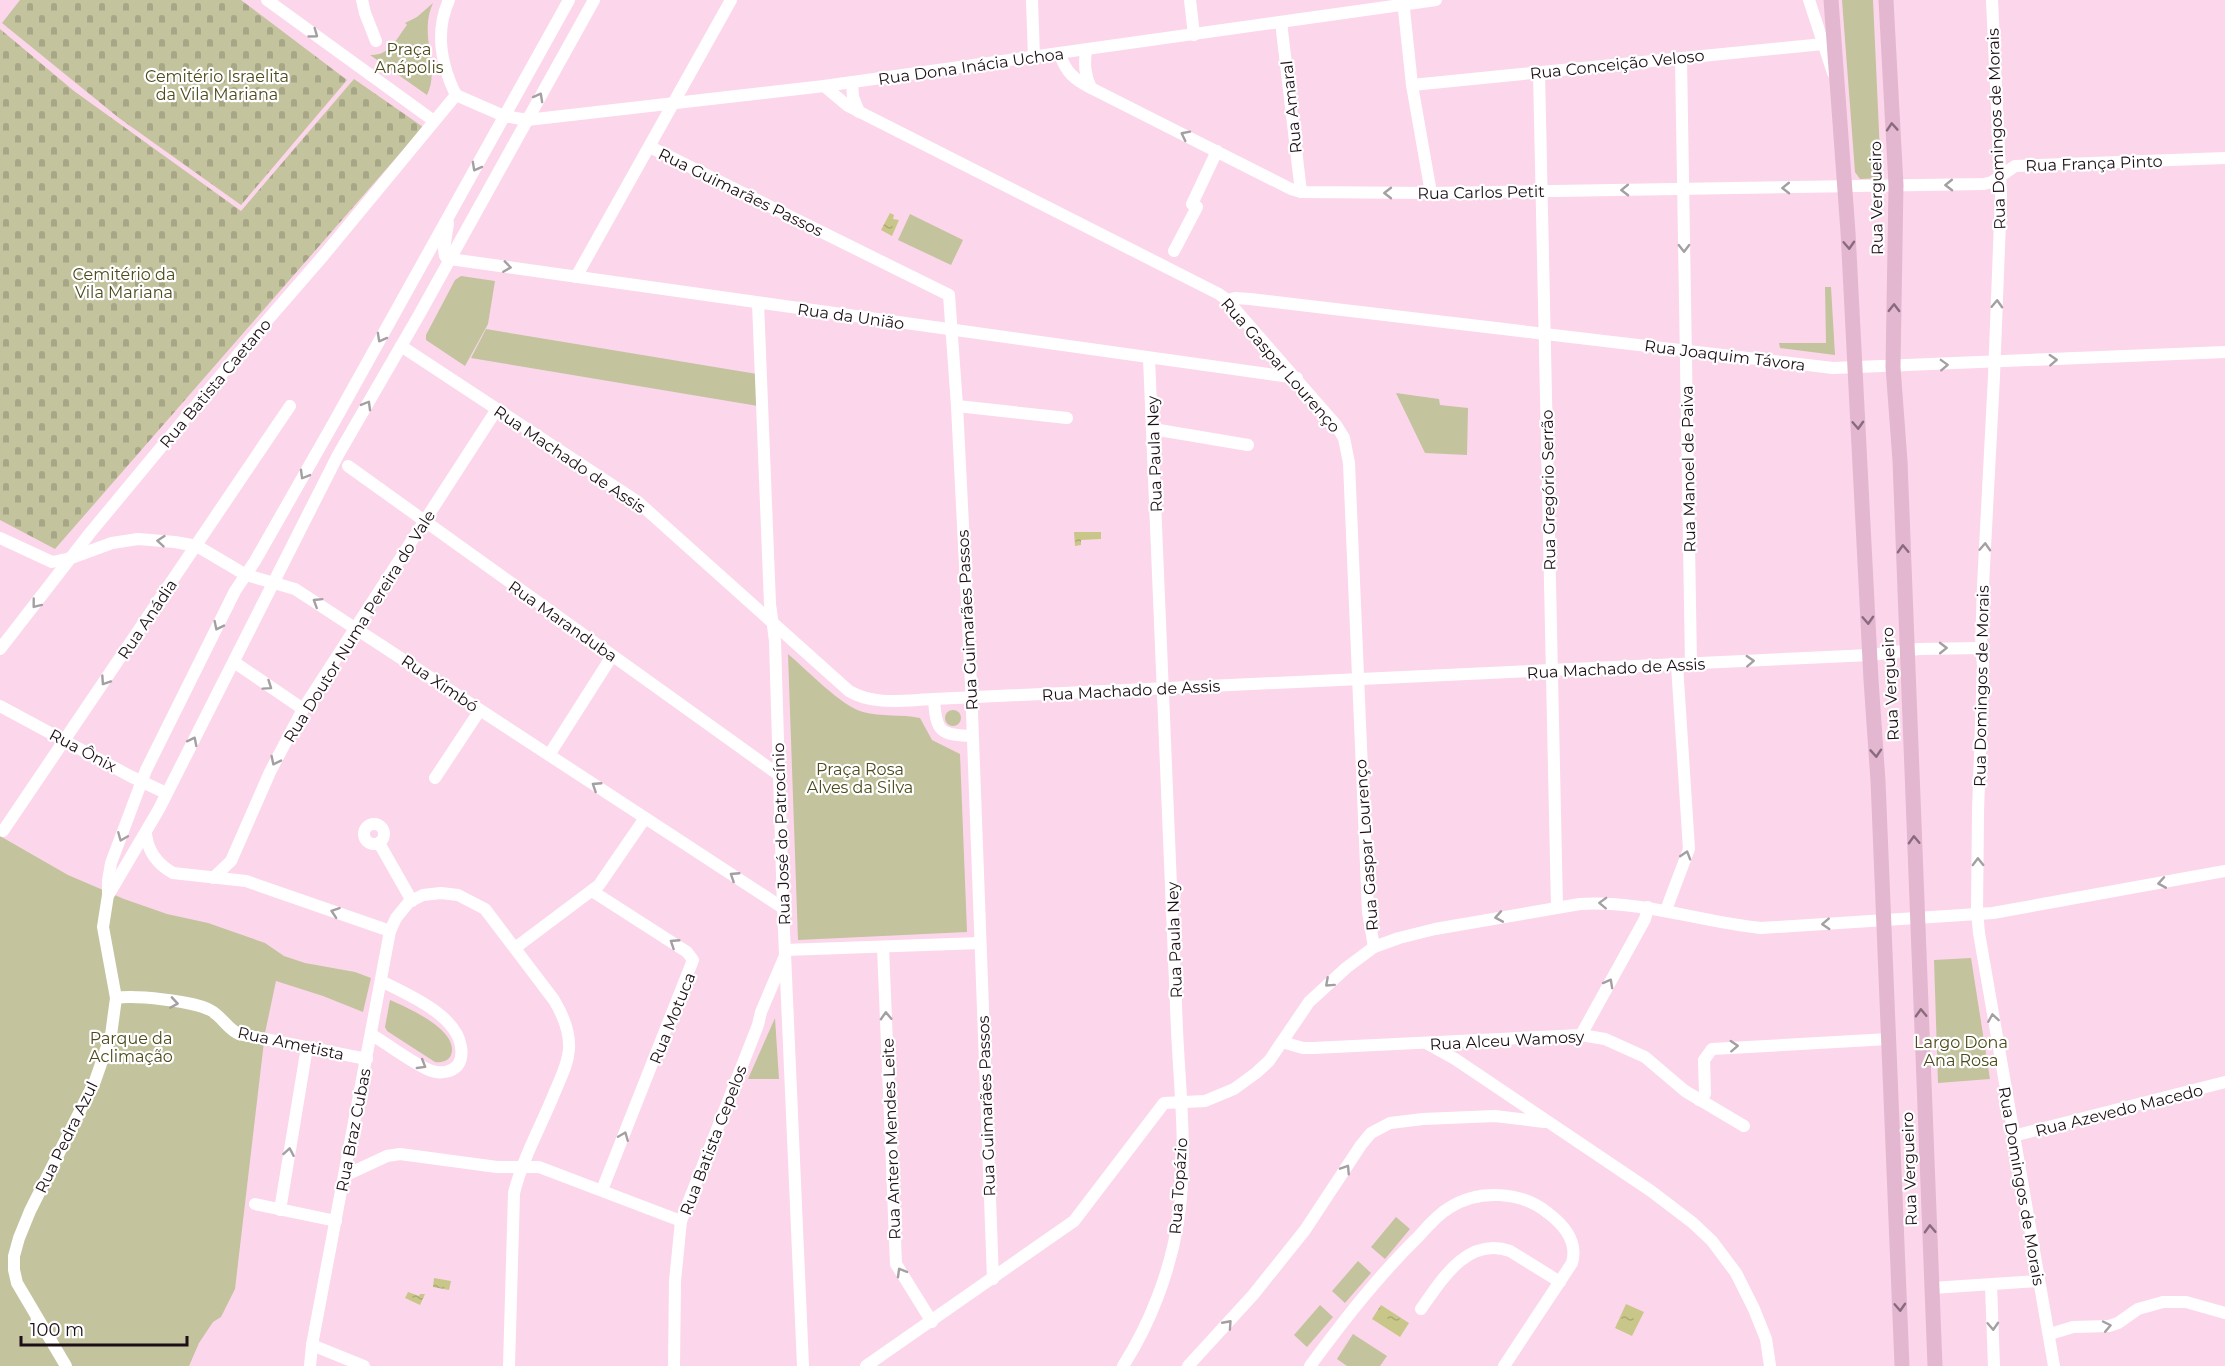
<svg xmlns="http://www.w3.org/2000/svg" width="2225" height="1366" viewBox="0 0 2225 1366" font-family="Montserrat,sans-serif">
  <defs>
    <pattern id="cemetery-stones" width="16" height="16" patternUnits="userSpaceOnUse" patternTransform="scale(1.5)"><rect width="16" height="16" fill="#c3c39e"/><path d="M2 7V4a2 2 0 0 1 4 0v3zM10 15v-3a2 2 0 0 1 4 0v3z" fill="#a7a687"/></pattern>
    <pattern id="water-ripples" width="26" height="14" patternUnits="userSpaceOnUse" patternTransform="scale(1.5)"><rect width="26" height="14" fill="#c8c688"/><path d="M2 4q2-2 4 0t4 0M15 11q2-2 4 0t4 0" fill="none" stroke="#aba975"/></pattern>
  </defs>
  <rect width="100%" height="100%" fill="#fcd7eb"/>
  <g fill="#c3c39e">
    <path d="M 1842,0 L 1873,0 L 1881,175 L 1880,178 L 1860,179 L 1855,172 Z"/>
    <path d="M 433,3 C 418,35 441,68 427,95 L 370,55 C 390,56 396,39 407,25 L 405,23 L 417,17 Z"/>
    <path d="M 910,214 L 963,240 L 951,265 L 898,240 Z"/>
    <path d="M 461,276 L 495,281 L 488,324 L 465,366 L 426,340 L 426,335 L 455,280 Z"/>
    <path d="M 1825,287 L 1831,287 L 1835,355 L 1780,348 L 1779,343 L 1826,343 Z"/>
    <path d="M 486,329 L 757,374 L 758,406 L 471,358 Z"/>
    <path d="M 1396,393 L 1439,399 L 1440,405 L 1468,408 L 1467,455 L 1425,453 Z"/>
    <path d="M 788,654 C 807,670 841,706 863,712 C 881,717 901,714 920,718 L 932,740 L 960,754 L 967,932 L 798,940 Z"/>
    <circle cx="953" cy="718" r="8"/>
    <path d="M 0,836 L 68,875 L 124,899 L 167,914 L 208,923 L 265,943 L 284,956 L 305,963 L 355,972 L 371,978 L 363,1012 L 323,996 L 276,981 L 265,1033 L 235,1289 L 221,1317 L 213,1322 L 199,1343 L 189,1366 L 0,1366 Z"/>
    <path d="M 1971,958 L 1990,1079 L 1938,1083 L 1934,960 Z"/>
    <path d="M 390,1000 C 406,1007 460,1030 451,1055 C 449,1061 441,1063 435,1062 L 387,1031 L 385,1027 Z"/>
    <path d="M 775,1018 L 779,1079 L 748,1079 Z"/>
    <path d="M 1396,1217 L 1410,1229 L 1385,1259 L 1371,1247 Z"/>
    <path d="M 1358,1261 L 1371,1273 L 1345,1303 L 1332,1291 Z"/>
    <path d="M 1320,1305 L 1333,1317 L 1307,1347 L 1294,1335 Z"/>
    <path d="M 1353,1334 L 1387,1356 L 1380,1366 L 1347,1366 L 1337,1359 Z"/>
  </g>
  <g fill="url(#cemetery-stones)">
    <path d="M 20,0 L 241,0 L 347,80 L 241,205 L 119,118 L 2,23 Z"/>
    <path d="M 0,29 L 74,91 L 241,211 L 354,79 L 423,127 L 55,549 L 0,520 Z"/>
  </g>
  <g fill="url(#water-ripples)">
    <path d="M 890,213 L 894,215 L 893,219 L 899,220 L 892,236 L 881,230 Z"/>
    <path d="M 1074,532 L 1101,532 L 1101,539 L 1081,540 L 1081,545 L 1075,546 Z"/>
    <path d="M 434,1278 L 451,1281 L 449,1290 L 433,1287 Z"/>
    <path d="M 408,1292 L 419,1296 L 420,1294 L 425,1294 L 420,1305 L 405,1298 Z"/>
    <path d="M 1626,1304 L 1644,1312 L 1632,1336 L 1615,1328 Z"/>
    <path d="M 1381,1305 L 1409,1323 L 1400,1337 L 1372,1319 Z"/>
  </g>
  <g fill="none" stroke-linecap="round" stroke-linejoin="round">
    <g stroke="#fff" stroke-width="12">
      <path d="M 267,0 L 434,121"/>
      <path d="M 362,0 L 365,13 L 376,41"/>
      <path d="M 449,0 C 435,31 441,65 456,95"/>
      <path d="M 1032,0 L 1034,57"/>
      <path d="M 1190,0 L 1194,35"/>
      <path d="M 1403,0 L 1412,85 L 1431,193"/>
      <path d="M 1809,0 L 1833,73"/>
      <path d="M 1992,0 L 2001,196 L 1994,376 L 1983,586 L 1981,648 L 1983,665 L 1978,812 L 1977,911 L 1979,933 L 2054,1366"/>
      <path d="M 1281,22 L 1301,192"/>
      <path d="M 1086,50 C 1084,65 1085,75 1091,88 L 1291,189 L 1301,192 L 1431,193 L 1984,184 L 1992,182 L 2015,166 L 2225,158"/>
      <path d="M 1060,54 C 1066,73 1074,79 1091,88"/>
      <path d="M 1681,58 L 1691,664"/>
      <path d="M 1539,72 L 1557,907"/>
      <path d="M 852,82 L 853,97 L 859,112"/>
      <path d="M 1412,85 L 1823,44"/>
      <path d="M 824,86 L 848,106 L 1219,294 L 1227,300 L 1336,425 L 1344,438 L 1349,463 L 1368,912 L 1374,947"/>
      <path d="M 456,95 L 504,116 L 527,120 L 824,86 L 1436,0"/>
      <path d="M 650,147 L 949,295 L 957,406 L 971,685 L 993,1279"/>
      <path d="M 448,223 L 444,249 L 445,256 L 450,259 L 1297,378"/>
      <path d="M 1174,251 L 1197,207 L 1192,204 L 1217,151"/>
      <path d="M 576,277 L 731,0"/>
      <path d="M 1227,300 L 1235,298 L 1250,299 L 1833,368 L 2225,352"/>
      <path d="M 758,303 L 770,604 L 775,641 L 783,908 L 803,1366"/>
      <path d="M 401,346 L 638,502 L 849,691 C 874,706 906,700 934,699 L 1870,655 L 1919,649 L 1981,648"/>
      <path d="M 957,406 L 1067,418"/>
      <path d="M 1153,429 L 1248,445"/>
      <path d="M 348,466 L 779,775"/>
      <path d="M 0,538 L 52,562 L 71,558 L 112,543 L 138,539 L 175,542 L 197,546 L 246,575 L 295,589 L 783,908"/>
      <path d="M 0,649 L 90,533 L 245,346 L 323,256 L 456,95"/>
      <path d="M 234,662 L 303,709"/>
      <path d="M 934,699 C 936,732 940,735 972,736"/>
      <path d="M 0,706 L 130,776 L 166,793"/>
      <path d="M 549,755 L 612,656"/>
      <path d="M 435,778 L 480,710"/>
      <circle cx="374" cy="834" r="10"/>
      <path d="M 3,831 L 290,406"/>
      <path d="M 146,834 C 148,852 157,864 173,873 L 246,881 L 390,931"/>
      <path d="M 379,843 L 412,901"/>
      <path d="M 213,878 L 231,861 L 270,772 L 303,709 L 497,409"/>
      <path d="M 592,891 L 687,952 L 693,960 L 602,1190"/>
      <path d="M 109,894 L 159,809 L 338,455 L 419,315 L 594,0"/>
      <path d="M 1666,910 L 1689,849 L 1677,665"/>
      <path d="M 883,947 L 896,1264 L 932,1322"/>
      <path d="M 515,948 L 599,885 L 645,818"/>
      <path d="M 785,950 L 980,943"/>
      <path d="M 116,998 C 135,995 193,1001 210,1010 C 222,1016 227,1029 239,1034 L 367,1059"/>
      <path d="M 372,1035 C 388,1044 416,1066 432,1071 C 441,1074 452,1072 458,1065 C 462,1059 462,1053 461,1047 C 457,1015 407,994 381,981"/>
      <path d="M 1581,1035 L 1645,919 L 1648,907"/>
      <path d="M 1282,1042 L 1303,1048 L 1313,1048 L 1581,1035 L 1605,1039 L 1645,1057 L 1685,1091 L 1744,1126"/>
      <path d="M 1428,1044 L 1455,1059 L 1651,1191 L 1693,1223 L 1712,1241 L 1736,1273 L 1754,1309 L 1766,1339 L 1770,1366"/>
      <path d="M 1699,1100 L 1705,1094 L 1704,1060 L 1712,1049 L 1889,1039"/>
      <path d="M 2013,1136 L 2225,1082"/>
      <path d="M 344,1176 L 387,1156 L 400,1154 L 497,1167 L 539,1167 L 681,1221"/>
      <path d="M 255,1204 L 336,1221"/>
      <path d="M 280,1210 L 307,1047"/>
      <path d="M 1991,1285 L 1994,1366"/>
      <path d="M 1932,1288 L 2039,1281"/>
      <path d="M 1421,1309 C 1442,1279 1468,1236 1510,1251 L 1560,1282"/>
      <path d="M 2050,1334 L 2073,1327 L 2109,1326 L 2118,1323 L 2138,1309 L 2163,1302 L 2186,1302 L 2225,1313"/>
      <path d="M 312,1345 L 364,1366"/>
      <path d="M 66,1366 L 17,1283 L 14,1270 L 14,1256 L 19,1238 L 30,1211 L 95,1081 L 111,1035 L 116,998 L 103,927 L 108,895 L 108,881 L 111,863 L 146,770 L 235,591 L 255,561 L 333,424 L 569,0"/>
      <path d="M 310,1366 L 312,1345 L 390,931 L 396,918 L 409,902 L 423,895 L 441,893 L 458,895 L 485,909 L 554,1000 C 563,1015 570,1032 569,1049 C 568,1065 560,1079 554,1094 C 541,1126 522,1160 514,1193 L 509,1366"/>
      <path d="M 674,1366 L 675,1281 L 681,1221 L 758,1025 L 761,1012 L 784,958"/>
      <path d="M 866,1366 L 1074,1221 L 1164,1103 L 1205,1101 L 1234,1089 L 1256,1073 L 1269,1061 L 1309,1002 L 1346,968 L 1374,947 L 1399,938 L 1435,929 L 1580,904 C 1642,900 1700,922 1761,928 L 1993,913 L 2225,871"/>
      <path d="M 1123,1366 C 1150,1324 1170,1272 1178,1222 C 1188,1159 1180,1094 1177,1030 L 1149,358"/>
      <path d="M 1188,1366 L 1253,1295 L 1305,1230 L 1361,1145 L 1371,1133 L 1390,1123 L 1423,1119 L 1495,1116 L 1544,1122"/>
      <path d="M 1310,1366 C 1344,1320 1378,1276 1419,1236 C 1428,1226 1437,1215 1449,1208 C 1478,1189 1521,1191 1548,1213 C 1564,1225 1578,1242 1572,1263 L 1504,1366"/>
    </g>
    <g stroke="#e4b7d1" stroke-width="15">
      <path d="M 1831,0 L 1848,232 L 1871,680 L 1878,781 L 1902,1366"/>
      <path d="M 1886,0 L 1896,185 L 1893,367 L 1900,461 L 1935,1366"/>
    </g>
  </g>
  <defs><path id="oneway-chevron" d="M-2-3.5L2.5 0L-2 3.5" fill="none" stroke-width="1.6" stroke-linecap="round" stroke-linejoin="round" transform="scale(1.5)"/></defs>
  <g stroke="#a49fa2">
    <use href="#oneway-chevron" transform="translate(314 34) rotate(36)"/>
    <use href="#oneway-chevron" transform="translate(539 97) rotate(-61)"/>
    <use href="#oneway-chevron" transform="translate(1185 135) rotate(-153)"/>
    <use href="#oneway-chevron" transform="translate(476 167) rotate(119)"/>
    <use href="#oneway-chevron" transform="translate(1949 185) rotate(179)"/>
    <use href="#oneway-chevron" transform="translate(1786 188) rotate(179)"/>
    <use href="#oneway-chevron" transform="translate(1625 190) rotate(179)"/>
    <use href="#oneway-chevron" transform="translate(1388 193) rotate(-180)"/>
    <use href="#oneway-chevron" transform="translate(1684 248) rotate(89)"/>
    <use href="#oneway-chevron" transform="translate(507 267) rotate(8)"/>
    <use href="#oneway-chevron" transform="translate(1997 304) rotate(-88)"/>
    <use href="#oneway-chevron" transform="translate(381 338) rotate(119)"/>
    <use href="#oneway-chevron" transform="translate(2053 360) rotate(-3)"/>
    <use href="#oneway-chevron" transform="translate(1944 365) rotate(-2)"/>
    <use href="#oneway-chevron" transform="translate(367 405) rotate(-60)"/>
    <use href="#oneway-chevron" transform="translate(304 475) rotate(120)"/>
    <use href="#oneway-chevron" transform="translate(161 541) rotate(-175)"/>
    <use href="#oneway-chevron" transform="translate(1985 547) rotate(-87)"/>
    <use href="#oneway-chevron" transform="translate(317 602) rotate(-148)"/>
    <use href="#oneway-chevron" transform="translate(36 604) rotate(128)"/>
    <use href="#oneway-chevron" transform="translate(218 626) rotate(116)"/>
    <use href="#oneway-chevron" transform="translate(1943 648) rotate(-1)"/>
    <use href="#oneway-chevron" transform="translate(1750 661) rotate(-3)"/>
    <use href="#oneway-chevron" transform="translate(105 681) rotate(124)"/>
    <use href="#oneway-chevron" transform="translate(268 686) rotate(34)"/>
    <use href="#oneway-chevron" transform="translate(193 741) rotate(-63)"/>
    <use href="#oneway-chevron" transform="translate(275 761) rotate(116)"/>
    <use href="#oneway-chevron" transform="translate(596 786) rotate(-147)"/>
    <use href="#oneway-chevron" transform="translate(122 837) rotate(112)"/>
    <use href="#oneway-chevron" transform="translate(1686 855) rotate(-73)"/>
    <use href="#oneway-chevron" transform="translate(1978 862) rotate(-91)"/>
    <use href="#oneway-chevron" transform="translate(734 876) rotate(-147)"/>
    <use href="#oneway-chevron" transform="translate(2162 883) rotate(170)"/>
    <use href="#oneway-chevron" transform="translate(1603 903) rotate(-178)"/>
    <use href="#oneway-chevron" transform="translate(335 912) rotate(-161)"/>
    <use href="#oneway-chevron" transform="translate(1499 917) rotate(170)"/>
    <use href="#oneway-chevron" transform="translate(1826 924) rotate(177)"/>
    <use href="#oneway-chevron" transform="translate(674 943) rotate(-147)"/>
    <use href="#oneway-chevron" transform="translate(1329 983) rotate(138)"/>
    <use href="#oneway-chevron" transform="translate(1609 983) rotate(-61)"/>
    <use href="#oneway-chevron" transform="translate(174 1003) rotate(9)"/>
    <use href="#oneway-chevron" transform="translate(886 1016) rotate(-92)"/>
    <use href="#oneway-chevron" transform="translate(1993 1018) rotate(-99)"/>
    <use href="#oneway-chevron" transform="translate(1734 1046) rotate(-3)"/>
    <use href="#oneway-chevron" transform="translate(422 1065) rotate(31)"/>
    <use href="#oneway-chevron" transform="translate(624 1136) rotate(-68)"/>
    <use href="#oneway-chevron" transform="translate(289 1152) rotate(-80)"/>
    <use href="#oneway-chevron" transform="translate(1346 1169) rotate(-57)"/>
    <use href="#oneway-chevron" transform="translate(901 1272) rotate(-120)"/>
    <use href="#oneway-chevron" transform="translate(1228 1324) rotate(-48)"/>
    <use href="#oneway-chevron" transform="translate(1993 1326) rotate(87)"/>
    <use href="#oneway-chevron" transform="translate(2107 1326) rotate(-12)"/>
  </g>
  <g stroke="#8a6b7d">
    <use href="#oneway-chevron" transform="translate(1892 127) rotate(-94)"/>
    <use href="#oneway-chevron" transform="translate(1849 245) rotate(87)"/>
    <use href="#oneway-chevron" transform="translate(1894 308) rotate(-89)"/>
    <use href="#oneway-chevron" transform="translate(1858 425) rotate(87)"/>
    <use href="#oneway-chevron" transform="translate(1903 549) rotate(-92)"/>
    <use href="#oneway-chevron" transform="translate(1868 620) rotate(87)"/>
    <use href="#oneway-chevron" transform="translate(1876 753) rotate(86)"/>
    <use href="#oneway-chevron" transform="translate(1914 840) rotate(-92)"/>
    <use href="#oneway-chevron" transform="translate(1921 1013) rotate(-92)"/>
    <use href="#oneway-chevron" transform="translate(1930 1229) rotate(-92)"/>
    <use href="#oneway-chevron" transform="translate(1900 1307) rotate(87)"/>
  </g>
  <g text-anchor="middle" stroke-width="4.5" stroke-linejoin="round" paint-order="stroke">
    <g font-size="16" fill="#4d4b1c" stroke="#fff">
      <text x="409" y="55">Praça<tspan x="409" dy="18">Anápolis</tspan></text>
      <text x="217" y="82">Cemitério Israelita<tspan x="217" dy="18">da Vila Mariana</tspan></text>
      <text x="124" y="280">Cemitério da<tspan x="124" dy="18">Vila Mariana</tspan></text>
      <text x="860" y="775">Praça Rosa<tspan x="860" dy="18">Alves da Silva</tspan></text>
      <text x="131" y="1044">Parque da<tspan x="131" dy="18">Aclimação</tspan></text>
      <text x="1961" y="1048">Largo Dona<tspan x="1961" dy="18">Ana Rosa</tspan></text>
    </g>
    <g font-size="16" fill="#1c0f16" stroke="#fff">
      <text transform="translate(1617 64) rotate(-6)" y="6">Rua Conceição Veloso</text>
      <text transform="translate(971 66) rotate(-8)" y="6">Rua Dona Inácia Uchoa</text>
      <text transform="translate(1291 107) rotate(-96)" y="6">Rua Amaral</text>
      <text transform="translate(1996 129) rotate(-92)" y="6">Rua Domingos de Morais</text>
      <text transform="translate(2094 163) rotate(-2)" y="6">Rua França Pinto</text>
      <text transform="translate(741 192) rotate(26)" y="6">Rua Guimarães Passos</text>
      <text transform="translate(1481 192) rotate(-1)" y="6">Rua Carlos Petit</text>
      <text transform="translate(1876 198) rotate(-91)" y="6">Rua Vergueiro</text>
      <text transform="translate(851 316) rotate(8)" y="6">Rua da União</text>
      <text transform="translate(1725 355) rotate(7)" y="6">Rua Joaquim Távora</text>
      <text transform="translate(1281 365) rotate(49)" y="6">Rua Gaspar Lourenço</text>
      <text transform="translate(215 383) rotate(-50)" y="6">Rua Batista Caetano</text>
      <text transform="translate(1154 454) rotate(-92)" y="6">Rua Paula Ney</text>
      <text transform="translate(570 459) rotate(34)" y="6">Rua Machado de Assis</text>
      <text transform="translate(1688 469) rotate(-91)" y="6">Rua Manoel de Paiva</text>
      <text transform="translate(1548 490) rotate(-91)" y="6">Rua Gregório Serrão</text>
      <text transform="translate(147 619) rotate(-56)" y="6">Rua Anádia</text>
      <text transform="translate(967 620) rotate(-93)" y="6">Rua Guimarães Passos</text>
      <text transform="translate(563 621) rotate(35)" y="6">Rua Maranduba</text>
      <text transform="translate(359 626) rotate(-58)" y="6">Rua Doutor Numa Pereira do Vale</text>
      <text transform="translate(1616 668) rotate(-3)" y="6">Rua Machado de Assis</text>
      <text transform="translate(440 683) rotate(34)" y="6">Rua Ximbó</text>
      <text transform="translate(1890 684) rotate(-93)" y="6">Rua Vergueiro</text>
      <text transform="translate(1981 686) rotate(-89)" y="6">Rua Domingos de Morais</text>
      <text transform="translate(1131 690) rotate(-3)" y="6">Rua Machado de Assis</text>
      <text transform="translate(83 750) rotate(28)" y="6">Rua Ônix</text>
      <text transform="translate(781 834) rotate(-92)" y="6">Rua José do Patrocínio</text>
      <text transform="translate(1366 845) rotate(-94)" y="6">Rua Gaspar Lourenço</text>
      <text transform="translate(1174 940) rotate(-92)" y="6">Rua Paula Ney</text>
      <text transform="translate(672 1018) rotate(-68)" y="6">Rua Motuca</text>
      <text transform="translate(1507 1040) rotate(-3)" y="6">Rua Alceu Wamosy</text>
      <text transform="translate(291 1043) rotate(12)" y="6">Rua Ametista</text>
      <text transform="translate(986 1106) rotate(-92)" y="6">Rua Guimarães Passos</text>
      <text transform="translate(2119 1110) rotate(-14)" y="6">Rua Azevedo Macedo</text>
      <text transform="translate(353 1130) rotate(-79)" y="6">Rua Braz Cubas</text>
      <text transform="translate(66 1137) rotate(-64)" y="6">Rua Pedra Azul</text>
      <text transform="translate(891 1139) rotate(-92)" y="6">Rua Antero Mendes Leite</text>
      <text transform="translate(713 1140) rotate(-69)" y="6">Rua Batista Cepelos</text>
      <text transform="translate(1909 1169) rotate(-92)" y="6">Rua Vergueiro</text>
      <text transform="translate(1178 1186) rotate(-86)" y="6">Rua Topázio</text>
      <text transform="translate(2022 1186) rotate(80)" y="6">Rua Domingos de Morais</text>
    </g>
  </g>
  <path d="M21 1336v9h166v-9" fill="none" stroke="#1c0f16" stroke-width="3"/>
  <text x="30" y="1336" font-size="18" fill="#1c0f16" stroke="#ffffff" stroke-width="4.5" paint-order="stroke">100 m</text>
</svg>
